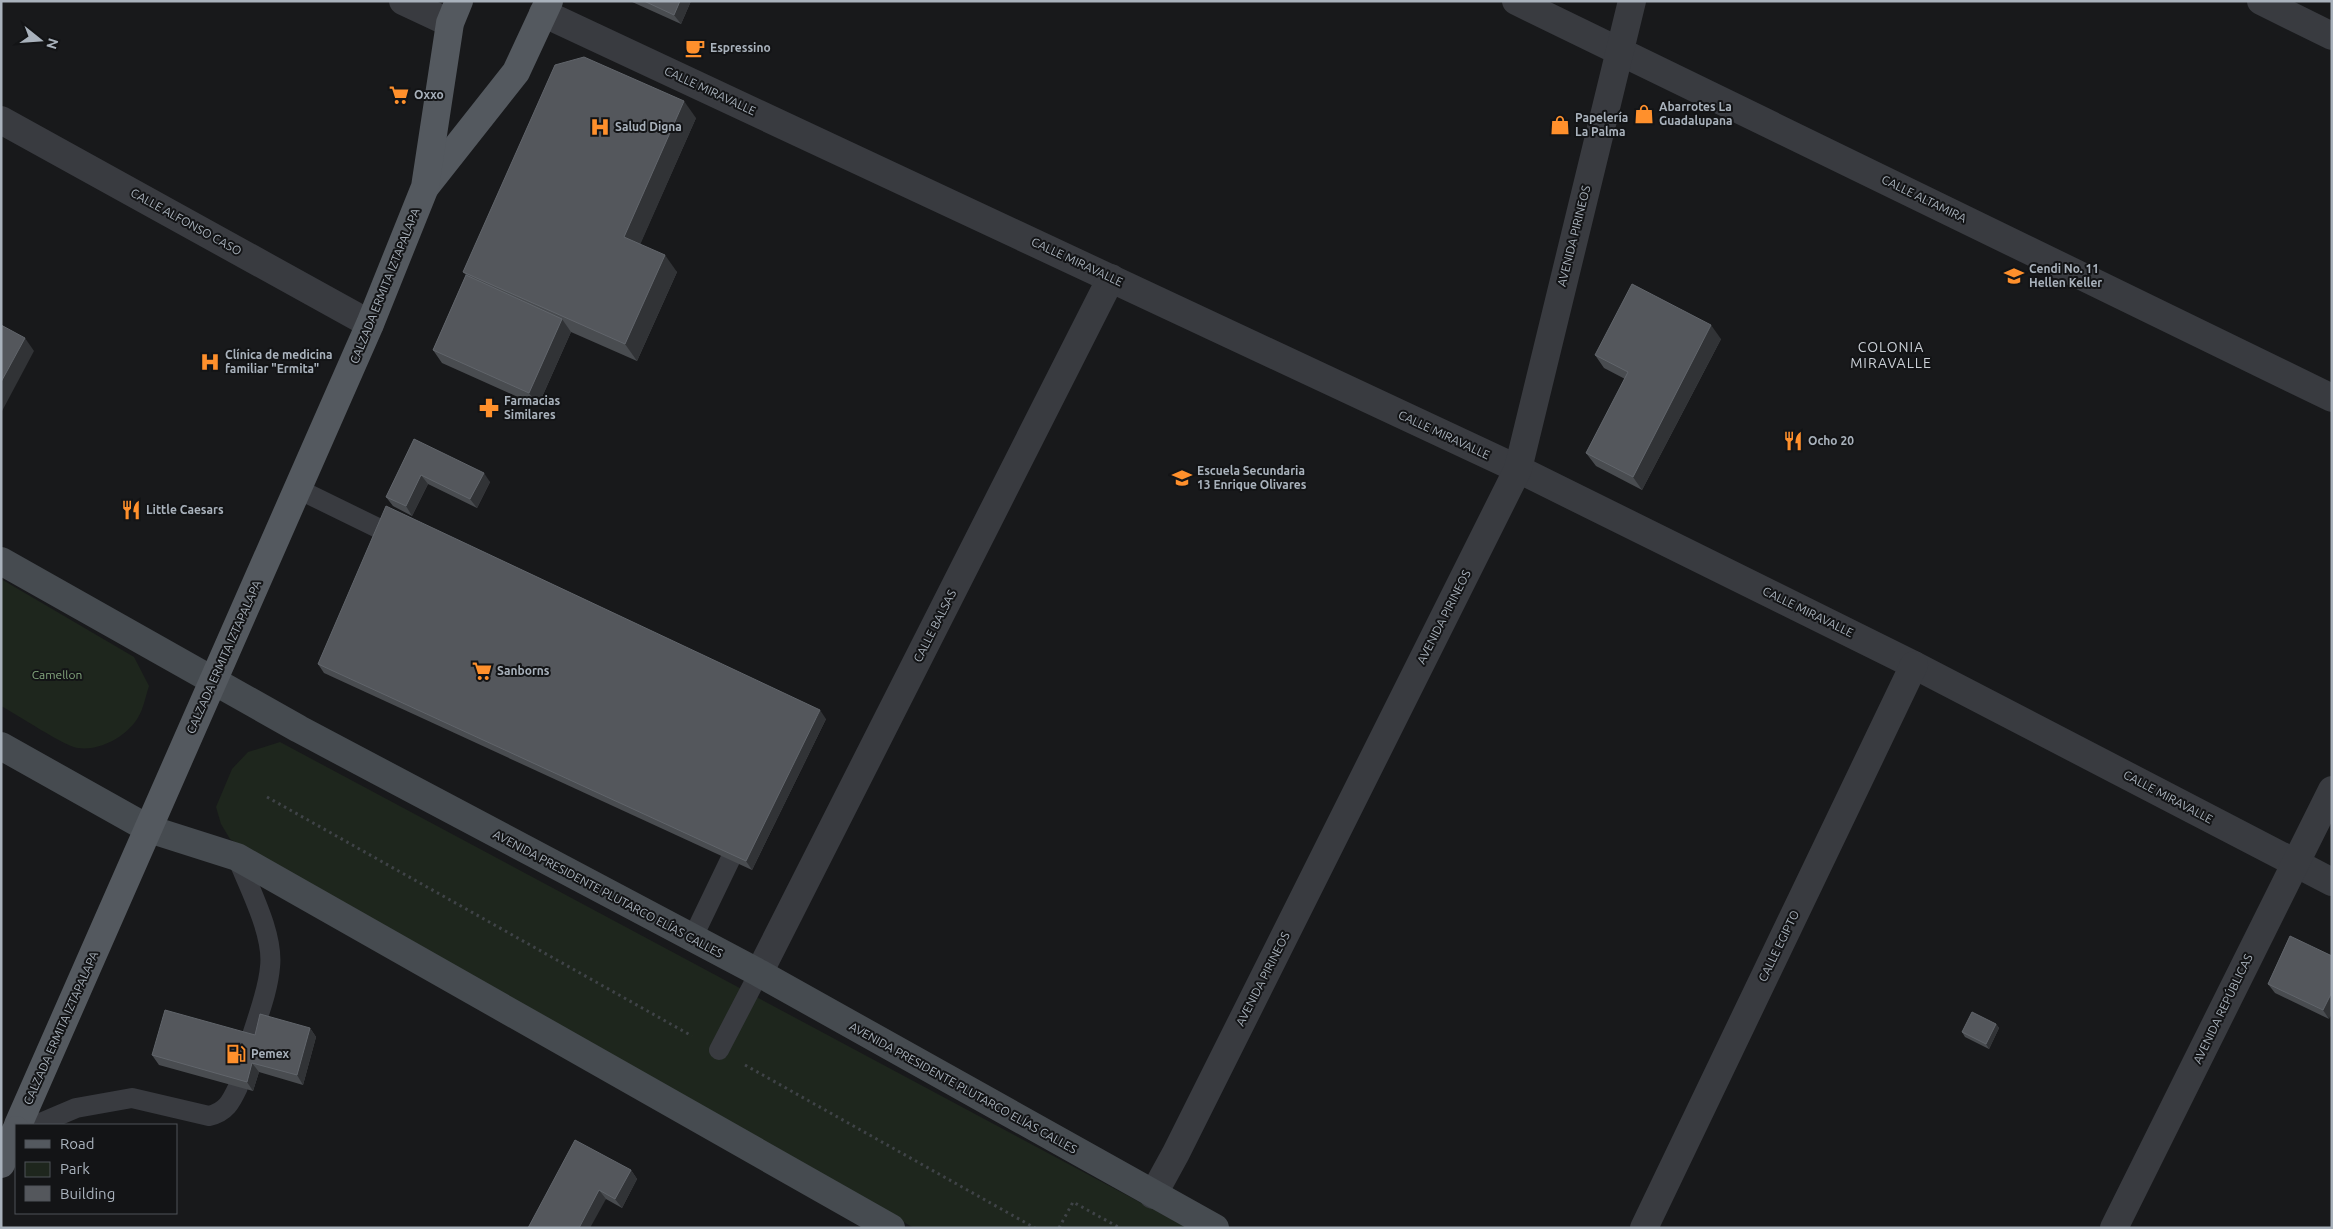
<svg xmlns="http://www.w3.org/2000/svg" width="2333" height="1229" viewBox="0 0 2333 1229" font-family="Ubuntu,sans-serif">
  <rect width="100%" height="100%" fill="#18191b"/>
  <g fill="#1e261d">
    <path d="M 1,579 L 134,657 L 149,686 C 145,698 143,712 135,722 C 123,738 99,751 78,748 C 66,747 16,714 1,706 Z"/>
    <path d="M 280,742 L 1188,1228 L 914,1228 L 230,839 L 221,824 L 216,807 L 232,769 L 248,752 Z"/>
  </g>
  <g fill="none" stroke-linecap="round" stroke-linejoin="round">
    <g stroke="#3f4347" stroke-width="3" stroke-dasharray="2.5 4" stroke-linecap="butt">
      <path d="M 267,797 L 692,1036"/>
      <path d="M 745,1065 L 1035,1228"/>
      <path d="M 1059,1228 L 1073,1202 L 1120,1228"/>
    </g>
    <g stroke="#393b40" stroke-width="20">
      <path d="M 298,489 L 386,532"/>
      <path d="M 237,857 C 249,888 274,934 270,967 C 268,992 257,1018 250,1042"/>
      <path d="M 692,939 L 730,860"/>
      <path d="M 719,1050 L 759,973"/>
      <path d="M 36,1125 L 76,1108 L 132,1098 L 209,1116 C 226,1112 231,1102 238,1087"/>
    </g>
    <g stroke="#393b40" stroke-width="28">
      <path d="M 403,1 L 450,23"/>
      <path d="M 1516,1 L 2332,398"/>
      <path d="M 2261,1 L 2332,36"/>
      <path d="M 543,13 L 1518,469 L 1914,665 L 2332,882"/>
      <path d="M 1,120 L 370,324"/>
      <path d="M 759,973 L 1111,278"/>
      <path d="M 1153,1195 L 1176,1153 L 1518,469 L 1632,1"/>
      <path d="M 1644,1228 L 1914,665"/>
      <path d="M 2114,1228 L 2332,790"/>
    </g>
    <g stroke="#464b50" stroke-width="28">
      <path d="M 1,561 L 299,729 L 759,973 L 1215,1228"/>
      <path d="M 1,746 L 149,829 L 237,857 L 891,1228"/>
    </g>
    <g stroke="#54595f" stroke-width="28">
      <path d="M 426,186 L 516,72 L 549,1"/>
      <path d="M 18,1125 L 370,324 L 425,187 L 450,23 L 459,1"/>
      <path d="M 1,1164 L 16,1130"/>
    </g>
  </g>
  <g fill="#494c50">
    <path d="M 630,1 L 691,1 L 681,24 Z"/>
    <path d="M 696,118 L 640,244 L 677,272 L 637,361 L 571,332 L 538,406 L 442,363 L 433,350 L 466,275 L 463,272 Z"/>
    <path d="M 1721,339 L 1642,490 L 1596,466 L 1586,453 L 1625,379 L 1604,368 L 1595,355 Z"/>
    <path d="M 414,439 L 490,482 L 477,508 L 428,484 L 412,516 L 393,506 L 386,497 Z"/>
    <path d="M 318,664 L 826,719 L 752,870 L 324,673 Z"/>
    <path d="M 2290,936 L 2329,1019 L 2275,993 L 2268,984 Z"/>
    <path d="M 1996,1024 L 1999,1028 L 1989,1049 L 1965,1037 L 1962,1032 Z"/>
    <path d="M 310,1028 L 316,1037 L 303,1085 L 259,1072 L 253,1091 L 159,1065 L 152,1055 L 255,1035 Z"/>
    <path d="M 631,1170 L 637,1179 L 622,1208 L 606,1199 L 528,1228 Z"/>
  </g>
  <g fill="#313336">
    <path d="M 680,1 L 691,1 L 681,24 L 674,15 Z"/>
    <path d="M 684,101 L 696,118 L 636,254 L 624,237 Z"/>
    <path d="M 665,255 L 677,272 L 637,361 L 625,344 Z"/>
    <path d="M 562,319 L 571,332 L 538,406 L 529,393 Z"/>
    <path d="M 1711,325 L 1721,339 L 1642,490 L 1633,477 Z"/>
    <path d="M 25,338 L 34,351 L 1,413 L 1,382 Z"/>
    <path d="M 484,473 L 490,482 L 477,508 L 470,499 Z"/>
    <path d="M 421,475 L 428,484 L 412,516 L 406,506 Z"/>
    <path d="M 820,710 L 826,719 L 752,870 L 746,861 Z"/>
    <path d="M 2332,992 L 2332,1014 L 2329,1019 L 2323,1010 Z"/>
    <path d="M 1996,1024 L 1999,1028 L 1989,1049 L 1986,1044 Z"/>
    <path d="M 310,1028 L 316,1037 L 303,1085 L 297,1075 Z"/>
    <path d="M 252,1063 L 259,1072 L 253,1091 L 247,1082 Z"/>
    <path d="M 631,1170 L 637,1179 L 622,1208 L 615,1199 Z"/>
    <path d="M 599,1190 L 606,1199 L 590,1228 L 579,1228 Z"/>
  </g>
  <g fill="#54575c" stroke="#61656b">
    <path d="M 644,1 L 680,1 L 674,15 Z"/>
    <path d="M 584,57 L 684,101 L 624,237 L 665,255 L 625,344 L 463,272 L 555,65 Z"/>
    <path d="M 466,275 L 562,319 L 529,393 L 433,350 Z"/>
    <path d="M 1632,284 L 1711,325 L 1633,477 L 1586,453 L 1628,372 L 1595,355 Z"/>
    <path d="M 1,325 L 25,338 L 1,382 Z"/>
    <path d="M 414,439 L 484,473 L 470,499 L 421,475 L 406,506 L 386,497 Z"/>
    <path d="M 386,506 L 820,710 L 746,861 L 318,664 Z"/>
    <path d="M 2290,936 L 2332,956 L 2332,992 L 2323,1010 L 2268,984 Z"/>
    <path d="M 165,1010 L 255,1035 L 260,1014 L 310,1028 L 297,1075 L 252,1063 L 247,1082 L 152,1055 Z"/>
    <path d="M 1972,1012 L 1996,1024 L 1986,1044 L 1962,1032 Z"/>
    <path d="M 575,1140 L 631,1170 L 615,1199 L 599,1190 L 579,1228 L 528,1228 Z"/>
  </g>
  <defs>
    <symbol id="cafe-bare" viewBox="-9 -9 18 18"><path d="M-5.5-4.5H6V0H3Q3 3.5 0 3.5H-2.5Q-5.5 3.5-5.5 0ZM3-3.2v2h1.7v-2ZM-6 4.5H4V6H-6Z" fill="#ff902c" stroke="#131416" stroke-width="2.5" paint-order="stroke"/></symbol>
    <symbol id="supermarket-bare" viewBox="-9 -9 18 18"><path d="M-6-5.5h2.5l.6 2H6L4.5 2H-2.5L-4.4-4H-6ZM-1.5 3.2a1.3 1.3 0 1 0 .1 0ZM3 3.2a1.3 1.3 0 1 0 .1 0Z" fill="#ff902c" stroke="#131416" stroke-width="2.5" paint-order="stroke"/></symbol>
    <symbol id="shop-bare" viewBox="-9 -9 18 18"><path d="M-5-2.5h2.3a2.7 3.5 0 0 1 5.4 0H5L5.5 6h-11ZM-1.5-2.5h3a1.5 2.3 0 0 0-3 0Z" fill="#ff902c" stroke="#131416" stroke-width="2.5" paint-order="stroke"/></symbol>
    <symbol id="hospital-bare" viewBox="-9 -9 18 18"><path d="M-5-5h3v3.5h4V-5h3V5h-3V1.5h-4V5h-3Z" fill="#ff902c" stroke="#131416" stroke-width="2.5" paint-order="stroke"/></symbol>
    <symbol id="school-bare" viewBox="-9 -9 18 18"><path d="M0-5L7-2L0 1L-7-2ZM-4 1L0 2.5L4 1V4Q0 6-4 4Z" fill="#ff902c" stroke="#131416" stroke-width="2.5" paint-order="stroke"/></symbol>
    <symbol id="pharmacy-bare" viewBox="-9 -9 18 18"><path d="M-2-6h4v4h4v4h-4v4h-4v-4h-4v-4h4Z" fill="#ff902c" stroke="#131416" stroke-width="2.5" paint-order="stroke"/></symbol>
    <symbol id="restaurant-bare" viewBox="-9 -9 18 18"><path d="M-5-6h1v4h1v-4h1v4h1v-4h1v5L-1.5 .5V6h-2V.5L-5-1ZM5-6V6H3V1.5H1.5Q1.5-4 5-6Z" fill="#ff902c" stroke="#131416" stroke-width="2.5" paint-order="stroke"/></symbol>
    <symbol id="fuel-bare" viewBox="-9 -9 18 18"><path d="M-5.5-6h7V0h2V4h1.3V-2.5L3-4.5l.8-.8L6-3V5H2.5V1h-1V6h-7ZM-4.2-4.7v3.2H.2V-4.7Z" fill="#ff902c" stroke="#131416" stroke-width="2.5" paint-order="stroke"/></symbol>
  </defs>
  <g fill-rule="evenodd">
    <use href="#cafe-bare" x="681" y="34" width="28" height="28"/>
    <use href="#supermarket-bare" x="385" y="81" width="28" height="28"/>
    <use href="#shop-bare" x="1630" y="100" width="28" height="28"/>
    <use href="#shop-bare" x="1546" y="111" width="28" height="28"/>
    <use href="#hospital-bare" x="586" y="113" width="28" height="28"/>
    <use href="#school-bare" x="2000" y="262" width="28" height="28"/>
    <use href="#hospital-bare" x="196" y="348" width="28" height="28"/>
    <use href="#pharmacy-bare" x="475" y="394" width="28" height="28"/>
    <use href="#restaurant-bare" x="1779" y="427" width="28" height="28"/>
    <use href="#school-bare" x="1168" y="464" width="28" height="28"/>
    <use href="#restaurant-bare" x="117" y="496" width="28" height="28"/>
    <use href="#supermarket-bare" x="468" y="657" width="28" height="28"/>
    <use href="#fuel-bare" x="222" y="1040" width="28" height="28"/>
  </g>
  <g text-anchor="middle" stroke-width="4" stroke-linejoin="round" paint-order="stroke">
    <g font-size="12" font-weight="bold" fill="#a9b2bc" stroke="#131416" text-anchor="start">
      <text x="710" y="52">Espressino</text>
      <text x="414" y="99">Oxxo</text>
      <text x="1659" y="111">Abarrotes La<tspan x="1659" dy="14">Guadalupana</tspan></text>
      <text x="1575" y="122">Papelería<tspan x="1575" dy="14">La Palma</tspan></text>
      <text x="615" y="131">Salud Digna</text>
      <text x="2029" y="273">Cendi No. 11<tspan x="2029" dy="14">Hellen Keller</tspan></text>
      <text x="225" y="359">Clínica de medicina<tspan x="225" dy="14">familiar "Ermita"</tspan></text>
      <text x="504" y="405">Farmacias<tspan x="504" dy="14">Similares</tspan></text>
      <text x="1808" y="445">Ocho 20</text>
      <text x="1197" y="475">Escuela Secundaria<tspan x="1197" dy="14">13 Enrique Olivares</tspan></text>
      <text x="146" y="514">Little Caesars</text>
      <text x="497" y="675">Sanborns</text>
      <text x="251" y="1058">Pemex</text>
    </g>
    <g font-size="12" fill="#a9b2bc" stroke="#131416">
      <text transform="translate(710 91) rotate(25)" y="4">CALLE MIRAVALLE</text>
      <text transform="translate(1924 199) rotate(26)" y="4">CALLE ALTAMIRA</text>
      <text transform="translate(186 222) rotate(29)" y="4">CALLE ALFONSO CASO</text>
      <text transform="translate(1574 236) rotate(-76)" y="4">AVENIDA PIRINEOS</text>
      <text transform="translate(1077 262) rotate(25)" y="4">CALLE MIRAVALLE</text>
      <text transform="translate(385 286) rotate(-68)" y="4">CALZADA ERMITA IZTAPALAPA</text>
      <text transform="translate(1444 435) rotate(25)" y="4">CALLE MIRAVALLE</text>
      <text transform="translate(1808 612) rotate(26)" y="4">CALLE MIRAVALLE</text>
      <text transform="translate(1444 617) rotate(-63)" y="4">AVENIDA PIRINEOS</text>
      <text transform="translate(935 626) rotate(-63)" y="4">CALLE BALSAS</text>
      <text transform="translate(224 657) rotate(-66)" y="4">CALZADA ERMITA IZTAPALAPA</text>
      <text transform="translate(2168 797) rotate(28)" y="4">CALLE MIRAVALLE</text>
      <text transform="translate(608 894) rotate(28)" y="4">AVENIDA PRESIDENTE PLUTARCO ELÍAS CALLES</text>
      <text transform="translate(1779 946) rotate(-64)" y="4">CALLE EGIPTO</text>
      <text transform="translate(1263 979) rotate(-63)" y="4">AVENIDA PIRINEOS</text>
      <text transform="translate(2223 1009) rotate(-64)" y="4">AVENIDA REPÚBLICAS</text>
      <text transform="translate(61 1028) rotate(-66)" y="4">CALZADA ERMITA IZTAPALAPA</text>
      <text transform="translate(963 1088) rotate(29)" y="4">AVENIDA PRESIDENTE PLUTARCO ELÍAS CALLES</text>
    </g>
    <g font-size="12" fill="#84a87e" stroke="#131416">
      <text x="57" y="679">Camellon</text>
    </g>
    <g font-size="14" letter-spacing="1" fill="#cbd0d7" stroke="#131416">
      <text x="1891" y="352">COLONIA<tspan x="1891" dy="16">MIRAVALLE</tspan></text>
    </g>
  </g>
  <rect width="2333" height="1229" fill="none" stroke="#a9b2bc" stroke-width="5"/>
  <rect x="15" y="1124" width="162" height="90" fill="#131416" stroke="#4f5358"/>
  <rect x="25" y="1140" width="25" height="8" fill="#54595f" stroke="#4f5358"/>
  <text x="60" y="1149" font-size="15" fill="#a9b2bc">Road</text>
  <rect x="25" y="1162" width="25" height="15" fill="#1e261d" stroke="#4f5358"/>
  <text x="60" y="1174" font-size="15" fill="#a9b2bc">Park</text>
  <rect x="25" y="1186" width="25" height="15" fill="#54575c" stroke="#4f5358"/>
  <text x="60" y="1199" font-size="15" fill="#a9b2bc">Building</text>
  <g transform="translate(40 40) rotate(107)" stroke="#131416" stroke-width="4" paint-order="stroke">
  <path d="M0-4L9 19L0 12L-9 19Z" fill="#a9b2bc"/>
  <text y="-8" font-size="14" font-weight="bold" text-anchor="middle" fill="#a9b2bc">N</text>
  </g>
</svg>
